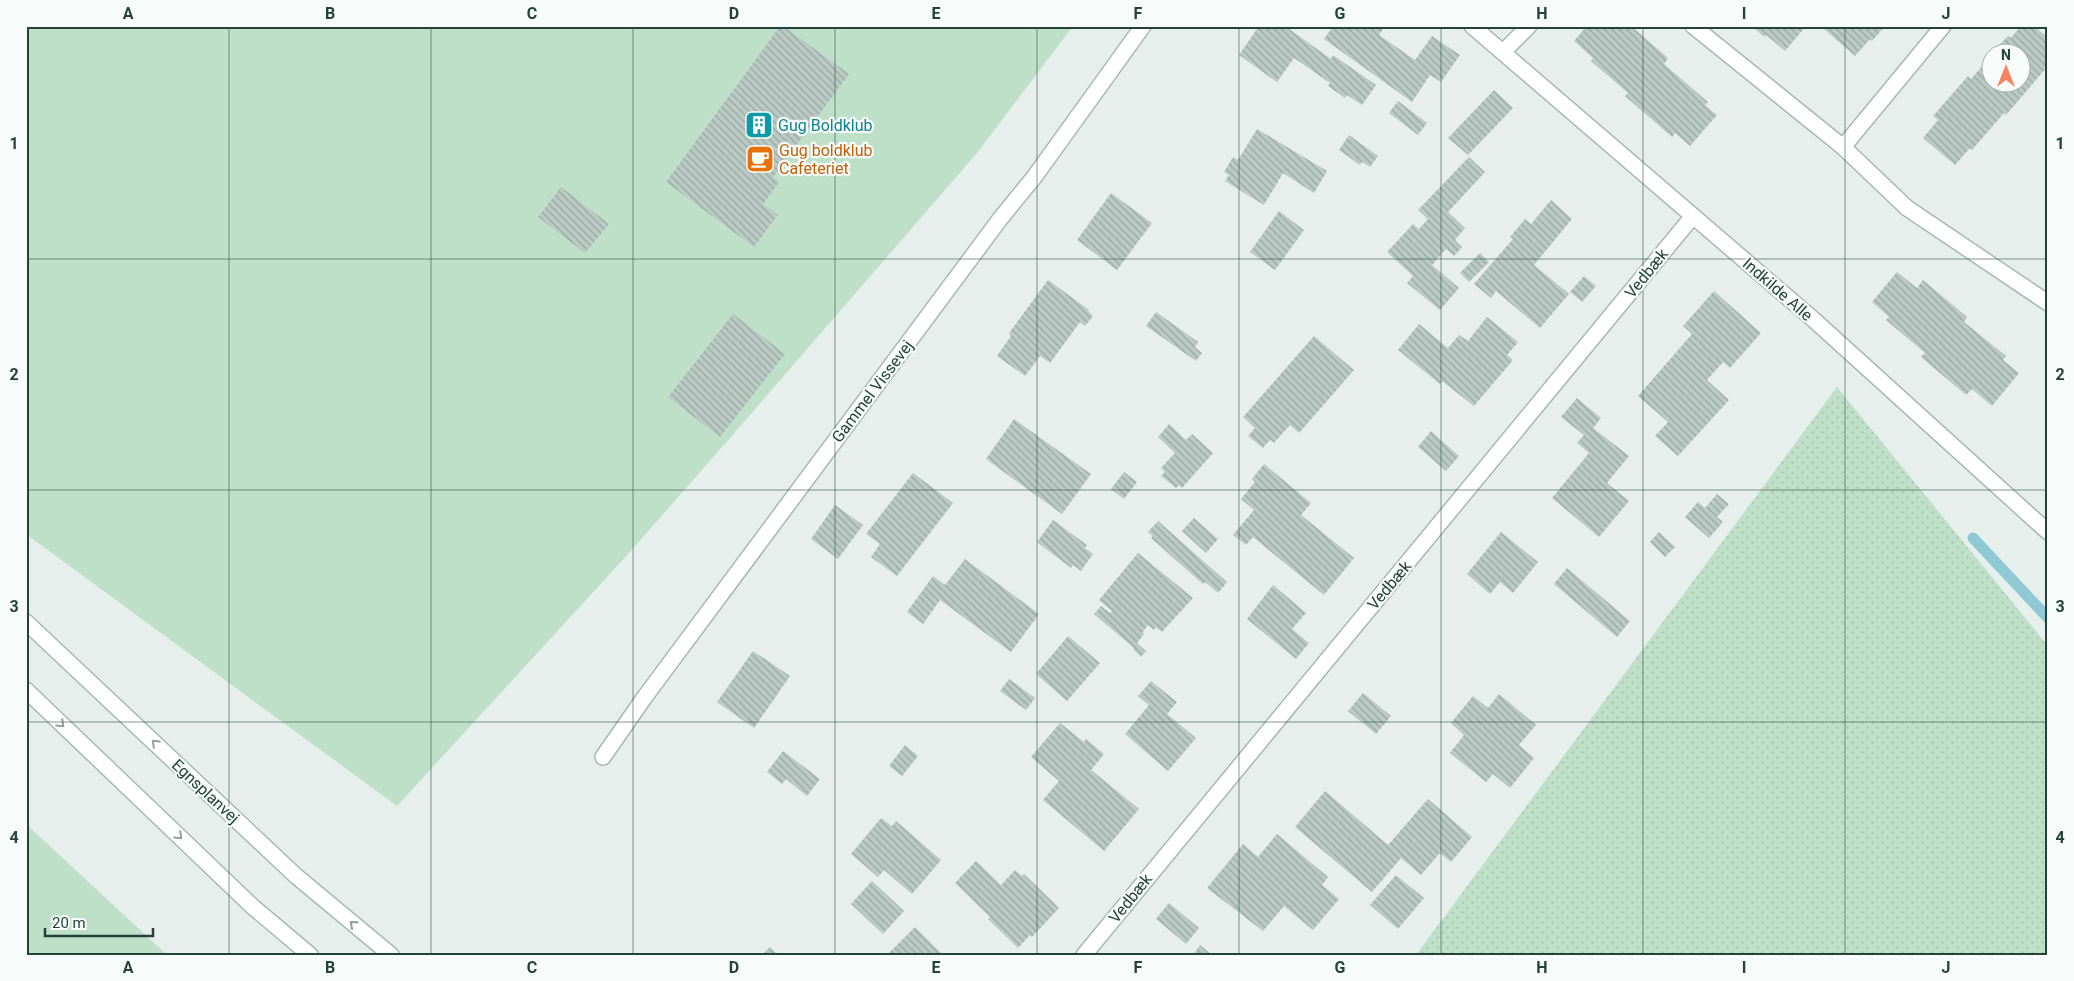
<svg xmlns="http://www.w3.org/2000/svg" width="2074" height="981" viewBox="0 0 2074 981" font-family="Roboto,sans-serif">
  <defs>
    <pattern id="green-dots" width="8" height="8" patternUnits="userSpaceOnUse" patternTransform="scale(1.25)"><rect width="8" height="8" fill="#bfe0c8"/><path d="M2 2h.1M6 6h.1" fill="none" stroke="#a4c1ad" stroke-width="1.8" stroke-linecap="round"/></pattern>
    <pattern id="building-back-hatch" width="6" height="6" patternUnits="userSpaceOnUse" patternTransform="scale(1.25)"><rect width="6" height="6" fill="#bbcac4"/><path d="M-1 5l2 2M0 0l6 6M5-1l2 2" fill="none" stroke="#98a6a0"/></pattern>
  </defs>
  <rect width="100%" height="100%" fill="#e6efeb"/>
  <path fill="url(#green-dots)" d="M 1837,387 L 2048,646 L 2048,955 L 1416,955 Z"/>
  <g fill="#bfe0c8">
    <path d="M 26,26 L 1073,26 L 977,153 L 723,446 L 629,553 L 397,806 L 26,534 Z"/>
    <path d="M 26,824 L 167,955 L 26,955 Z"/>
  </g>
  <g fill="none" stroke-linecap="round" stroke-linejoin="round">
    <path stroke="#8ec9d4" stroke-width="11" d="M 1973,538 L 2048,618"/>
  </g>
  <g fill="url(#building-back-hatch)">
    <path d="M 780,26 L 783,26 L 849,74 L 773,177 L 779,182 L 763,204 L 778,215 L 754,247 L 666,182 Z"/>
    <path d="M 1259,26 L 1285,26 L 1331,59 L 1333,55 L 1376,85 L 1362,105 L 1347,95 L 1345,98 L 1328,86 L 1330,83 L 1294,58 L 1277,82 L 1239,55 Z"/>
    <path d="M 1333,26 L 1385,26 L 1379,35 L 1415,60 L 1432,36 L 1460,55 L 1441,82 L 1430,75 L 1412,102 L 1324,39 Z"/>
    <path d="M 1587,26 L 1631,26 L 1668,58 L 1664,64 L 1708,102 L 1705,105 L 1717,115 L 1690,146 L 1675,133 L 1672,137 L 1625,96 L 1628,93 L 1591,61 L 1593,58 L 1574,41 Z"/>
    <path d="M 1752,26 L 1806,26 L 1785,51 L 1766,35 L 1764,37 Z"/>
    <path d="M 1825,26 L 1885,26 L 1872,41 L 1870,39 L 1855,56 L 1823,28 Z"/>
    <path d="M 2021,26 L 2034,26 L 2048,38 L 2048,60 L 2045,64 L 2047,67 L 2006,115 L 2004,113 L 1972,150 L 1970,148 L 1955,165 L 1923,138 L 1938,120 L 1933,116 L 1968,76 L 1971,79 L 1992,55 L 1992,82 L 2022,82 L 2022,52 L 1993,52 L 2008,36 L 2011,38 Z"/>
    <path d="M 1494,90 L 1513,108 L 1468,155 L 1448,138 Z"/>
    <path d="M 1398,101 L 1427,123 L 1418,135 L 1389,113 Z"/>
    <path d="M 1257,129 L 1327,171 L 1314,193 L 1283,173 L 1264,205 L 1225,181 L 1229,175 L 1224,172 L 1233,157 L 1238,160 Z"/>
    <path d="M 1349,135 L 1378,156 L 1370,167 L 1362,162 L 1360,165 L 1339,150 Z"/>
    <path d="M 1469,157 L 1485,172 L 1448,212 L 1465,228 L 1455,240 L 1462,247 L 1454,256 L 1446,249 L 1432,265 L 1459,288 L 1440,310 L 1407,283 L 1413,276 L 1387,252 L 1413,224 L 1419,229 L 1428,219 L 1418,210 Z"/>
    <path d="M 561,187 L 609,224 L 585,253 L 538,217 Z"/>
    <path d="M 1111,193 L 1152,223 L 1117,270 L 1077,240 Z"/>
    <path d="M 1551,200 L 1572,219 L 1534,265 L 1569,294 L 1540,328 L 1496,291 L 1491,298 L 1474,284 L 1513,239 L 1510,237 L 1525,219 L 1531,224 Z"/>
    <path d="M 1279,211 L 1304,230 L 1275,270 L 1250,252 Z"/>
    <path d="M 1480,253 L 1489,262 L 1469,282 L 1460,273 Z"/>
    <path d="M 1897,272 L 1917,288 L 1923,280 L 1967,317 L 1964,322 L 2006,356 L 2003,360 L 2019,373 L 1992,406 L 1972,389 L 1966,395 L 1921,357 L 1925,353 L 1886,320 L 1889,317 L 1872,302 Z"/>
    <path d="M 1584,276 L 1596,286 L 1582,302 L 1570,292 Z"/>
    <path d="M 1048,280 L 1089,310 L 1088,311 L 1093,316 L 1085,326 L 1080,322 L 1050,363 L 1040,356 L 1025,376 L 997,356 L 1011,336 L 1009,333 Z"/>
    <path d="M 1714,291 L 1761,333 L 1730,368 L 1723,362 L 1707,380 L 1729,400 L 1678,456 L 1655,436 L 1668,422 L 1638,396 L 1692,334 L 1683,326 Z"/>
    <path d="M 1156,312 L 1198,342 L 1195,347 L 1202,353 L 1196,361 L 1146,326 Z"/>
    <path d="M 733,314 L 785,354 L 720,437 L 668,397 Z"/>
    <path d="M 1487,317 L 1518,342 L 1507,355 L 1513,360 L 1474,406 L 1442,381 L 1440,384 L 1398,350 L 1419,324 L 1448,348 L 1459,335 L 1468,341 Z"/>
    <path d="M 1314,336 L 1354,370 L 1299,433 L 1290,425 L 1274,443 L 1270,440 L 1263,448 L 1248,436 L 1255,428 L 1243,417 Z"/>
    <path d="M 1577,398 L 1601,418 L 1593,428 L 1629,456 L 1607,483 L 1629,501 L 1599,537 L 1552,498 L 1589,453 L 1577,443 L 1584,435 L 1561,417 Z"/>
    <path d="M 1014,419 L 1091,474 L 1062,514 L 986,459 Z"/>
    <path d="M 1169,424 L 1186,440 L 1192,434 L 1213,453 L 1182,488 L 1179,485 L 1176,488 L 1161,476 L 1165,472 L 1161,468 L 1175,453 L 1158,437 Z"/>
    <path d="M 1431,431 L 1459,456 L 1446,471 L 1418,447 Z"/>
    <path d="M 1264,464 L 1311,503 L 1301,515 L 1354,558 L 1324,595 L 1253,537 L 1246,545 L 1233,535 L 1254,510 L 1241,499 L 1255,482 L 1252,479 Z"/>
    <path d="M 1124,472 L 1137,482 L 1124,499 L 1111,489 Z"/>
    <path d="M 913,473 L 953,503 L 897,576 L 871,557 L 880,544 L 866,534 Z"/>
    <path d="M 1717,494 L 1729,504 L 1717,517 L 1723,522 L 1709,538 L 1685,517 L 1698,502 L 1705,508 Z"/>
    <path d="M 835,505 L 863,525 L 838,559 L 811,539 Z"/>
    <path d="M 1194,518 L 1218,539 L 1206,553 L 1182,531 Z"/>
    <path d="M 1053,520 L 1087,545 L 1085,548 L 1093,554 L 1081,571 L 1073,565 L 1071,568 L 1037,542 Z"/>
    <path d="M 1158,521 L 1227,582 L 1218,593 L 1205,582 L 1203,584 L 1151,538 L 1153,536 L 1148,532 Z"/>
    <path d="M 1501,532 L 1538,562 L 1513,593 L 1500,582 L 1490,594 L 1467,574 Z"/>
    <path d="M 1659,532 L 1675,547 L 1665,557 L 1650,542 Z"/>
    <path d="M 1138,553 L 1193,598 L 1162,632 L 1156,627 L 1154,630 L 1148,625 L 1142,633 L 1144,634 L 1137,643 L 1146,651 L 1141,657 L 1133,649 L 1134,648 L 1094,614 L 1101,606 L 1110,613 L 1112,611 L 1099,600 Z"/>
    <path d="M 965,559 L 1039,614 L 1011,652 L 940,600 L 923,624 L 907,612 L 933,576 L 945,585 Z"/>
    <path d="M 1567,568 L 1630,621 L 1617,637 L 1554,584 Z"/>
    <path d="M 1273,585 L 1306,613 L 1292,629 L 1309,643 L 1296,659 L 1247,619 Z"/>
    <path d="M 1068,636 L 1100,663 L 1067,701 L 1036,674 Z"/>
    <path d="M 753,651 L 790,676 L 754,728 L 717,702 Z"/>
    <path d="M 1009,679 L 1035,698 L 1026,710 L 1000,691 Z"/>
    <path d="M 1151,681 L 1177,702 L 1167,714 L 1196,738 L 1168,771 L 1125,734 L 1149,705 L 1138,696 Z"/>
    <path d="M 1363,693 L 1391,716 L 1376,734 L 1348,711 Z"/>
    <path d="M 1499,694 L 1536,725 L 1519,745 L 1534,758 L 1510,788 L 1493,774 L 1486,782 L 1450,753 L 1464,735 L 1451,723 L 1473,696 L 1488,708 Z"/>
    <path d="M 1060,723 L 1084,742 L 1086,739 L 1104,754 L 1091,770 L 1139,809 L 1104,851 L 1043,800 L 1059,781 L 1031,757 Z"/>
    <path d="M 905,745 L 918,756 L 902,776 L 889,766 Z"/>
    <path d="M 783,751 L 820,779 L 807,796 L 786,779 L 782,784 L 767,772 Z"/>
    <path d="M 1325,791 L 1388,845 L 1428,799 L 1472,837 L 1451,862 L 1440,853 L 1421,875 L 1401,858 L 1372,892 L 1295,827 Z"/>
    <path d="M 881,818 L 892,826 L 896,821 L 941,860 L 912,894 L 884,870 L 878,877 L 851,854 Z"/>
    <path d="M 1277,834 L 1328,877 L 1322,885 L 1339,899 L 1313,930 L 1284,906 L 1263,931 L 1207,888 L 1243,844 L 1258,857 Z"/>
    <path d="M 976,861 L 1001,885 L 1015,870 L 1022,876 L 1024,874 L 1059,908 L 1032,937 L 1030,935 L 1018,948 L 988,919 L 990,917 L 955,883 Z"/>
    <path d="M 1396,875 L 1424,898 L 1398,929 L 1370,905 Z"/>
    <path d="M 872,881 L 904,911 L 883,934 L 851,904 Z"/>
    <path d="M 1169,903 L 1199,928 L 1186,944 L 1156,919 Z"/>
    <path d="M 915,927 L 943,955 L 887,955 Z"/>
    <path d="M 1200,945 L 1212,955 L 1193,955 Z"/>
    <path d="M 770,947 L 778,955 L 762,955 Z"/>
  </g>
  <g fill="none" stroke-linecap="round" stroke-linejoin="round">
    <defs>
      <g id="street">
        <path d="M 1472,26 L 1814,320 L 2048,532"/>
        <path d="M 1693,26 L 1843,147 L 1907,208 L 2048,303"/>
        <path d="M 1503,52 L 1529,26"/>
        <path d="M 1843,147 L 1943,26"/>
        <path d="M 603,757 L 644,698 L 1000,219 L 1035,176 L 1143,26"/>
        <path d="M 1084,955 L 1693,216"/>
      </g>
      <g id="secondary">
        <path d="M 26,622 L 296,876 L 391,955"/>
        <path d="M 26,690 L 253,907 L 310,955"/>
      </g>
    </defs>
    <use href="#street" stroke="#a8b8b2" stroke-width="18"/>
    <use href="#secondary" stroke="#a4bbb3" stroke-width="18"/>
    <use href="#street" stroke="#fff" stroke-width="15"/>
    <use href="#secondary" stroke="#fff" stroke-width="15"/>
  </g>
  <defs><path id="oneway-chevron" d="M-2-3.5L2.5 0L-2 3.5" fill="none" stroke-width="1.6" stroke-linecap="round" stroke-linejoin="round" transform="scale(1.25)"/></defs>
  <g stroke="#92a09c">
    <use href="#oneway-chevron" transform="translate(61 724) rotate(44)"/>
    <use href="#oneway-chevron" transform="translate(155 743) rotate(-137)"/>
    <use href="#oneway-chevron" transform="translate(179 836) rotate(44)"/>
    <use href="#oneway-chevron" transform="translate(353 924) rotate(-140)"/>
  </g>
  <path fill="none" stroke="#24423a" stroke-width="1" stroke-opacity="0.55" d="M 229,26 L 229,955M 431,26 L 431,955M 633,26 L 633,955M 835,26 L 835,955M 1037,26 L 1037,955M 1239,26 L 1239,955M 1441,26 L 1441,955M 1643,26 L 1643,955M 1845,26 L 1845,955M 26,259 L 2048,259M 26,490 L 2048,490M 26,722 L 2048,722"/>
  <defs>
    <symbol id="building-square" viewBox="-11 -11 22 22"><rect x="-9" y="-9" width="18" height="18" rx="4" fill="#0f9aa8" stroke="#f7fbf9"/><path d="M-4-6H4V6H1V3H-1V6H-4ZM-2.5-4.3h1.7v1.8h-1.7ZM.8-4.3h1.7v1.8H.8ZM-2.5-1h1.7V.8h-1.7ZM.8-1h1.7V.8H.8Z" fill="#fff"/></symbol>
    <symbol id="cafe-square" viewBox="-11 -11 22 22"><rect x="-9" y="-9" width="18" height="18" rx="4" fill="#e8710a" stroke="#f7fbf9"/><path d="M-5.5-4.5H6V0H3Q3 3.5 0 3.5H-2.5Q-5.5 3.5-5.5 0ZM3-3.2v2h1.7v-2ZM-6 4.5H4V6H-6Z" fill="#fff"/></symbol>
  </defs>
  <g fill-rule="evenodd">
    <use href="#building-square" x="743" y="109" width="32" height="32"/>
    <use href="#cafe-square" x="744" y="143" width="32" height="32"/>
  </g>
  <g text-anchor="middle" stroke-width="4.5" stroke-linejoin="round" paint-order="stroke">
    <g font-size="16" fill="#0d838f" stroke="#f7fbf9" text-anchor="start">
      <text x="778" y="131">Gug Boldklub</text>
    </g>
    <g font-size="16" fill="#c56008" stroke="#f7fbf9" text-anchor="start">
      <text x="779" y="156">Gug boldklub<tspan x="779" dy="18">Cafeteriet</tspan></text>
    </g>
    <g font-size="16" fill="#24423a" stroke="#f7fbf9">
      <text transform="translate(1646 273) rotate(-51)" y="6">Vedbæk</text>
      <text transform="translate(1778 289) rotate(41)" y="6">Indkilde Alle</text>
      <text transform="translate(872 391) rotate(-53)" y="6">Gammel Vissevej</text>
      <text transform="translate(1389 585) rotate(-50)" y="6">Vedbæk</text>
      <text transform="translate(206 791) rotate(43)" y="6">Egnsplanvej</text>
      <text transform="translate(1130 898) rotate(-51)" y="6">Vedbæk</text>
    </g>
  </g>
  <rect width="2074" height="981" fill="none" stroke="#f7fbf9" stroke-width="55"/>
  <g transform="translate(2006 68)"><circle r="24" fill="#f7fbf9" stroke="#a3b1ad"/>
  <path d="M0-4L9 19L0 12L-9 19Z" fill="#f4845f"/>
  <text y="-8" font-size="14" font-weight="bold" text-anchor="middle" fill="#24423a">N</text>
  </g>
  <path d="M45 928v8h108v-8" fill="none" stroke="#24423a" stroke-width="2.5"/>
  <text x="52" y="928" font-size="15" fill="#24423a" stroke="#f7fbf9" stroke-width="4" paint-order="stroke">20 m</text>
  <rect x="28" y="28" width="2018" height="926" fill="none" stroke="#24423a" stroke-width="2"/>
  <g font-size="16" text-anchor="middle" font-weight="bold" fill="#24423a">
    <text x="128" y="19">A</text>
    <text x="330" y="19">B</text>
    <text x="532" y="19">C</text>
    <text x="734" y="19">D</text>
    <text x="936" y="19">E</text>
    <text x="1138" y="19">F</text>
    <text x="1340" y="19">G</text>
    <text x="1542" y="19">H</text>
    <text x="1744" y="19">I</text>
    <text x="1946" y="19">J</text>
    <text x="14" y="149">1</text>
    <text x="2060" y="149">1</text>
    <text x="14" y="380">2</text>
    <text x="2060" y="380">2</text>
    <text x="14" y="612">3</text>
    <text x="2060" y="612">3</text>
    <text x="14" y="843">4</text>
    <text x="2060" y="843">4</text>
    <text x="128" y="973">A</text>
    <text x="330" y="973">B</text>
    <text x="532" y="973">C</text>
    <text x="734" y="973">D</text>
    <text x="936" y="973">E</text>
    <text x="1138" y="973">F</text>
    <text x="1340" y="973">G</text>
    <text x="1542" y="973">H</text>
    <text x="1744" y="973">I</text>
    <text x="1946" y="973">J</text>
  </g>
</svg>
